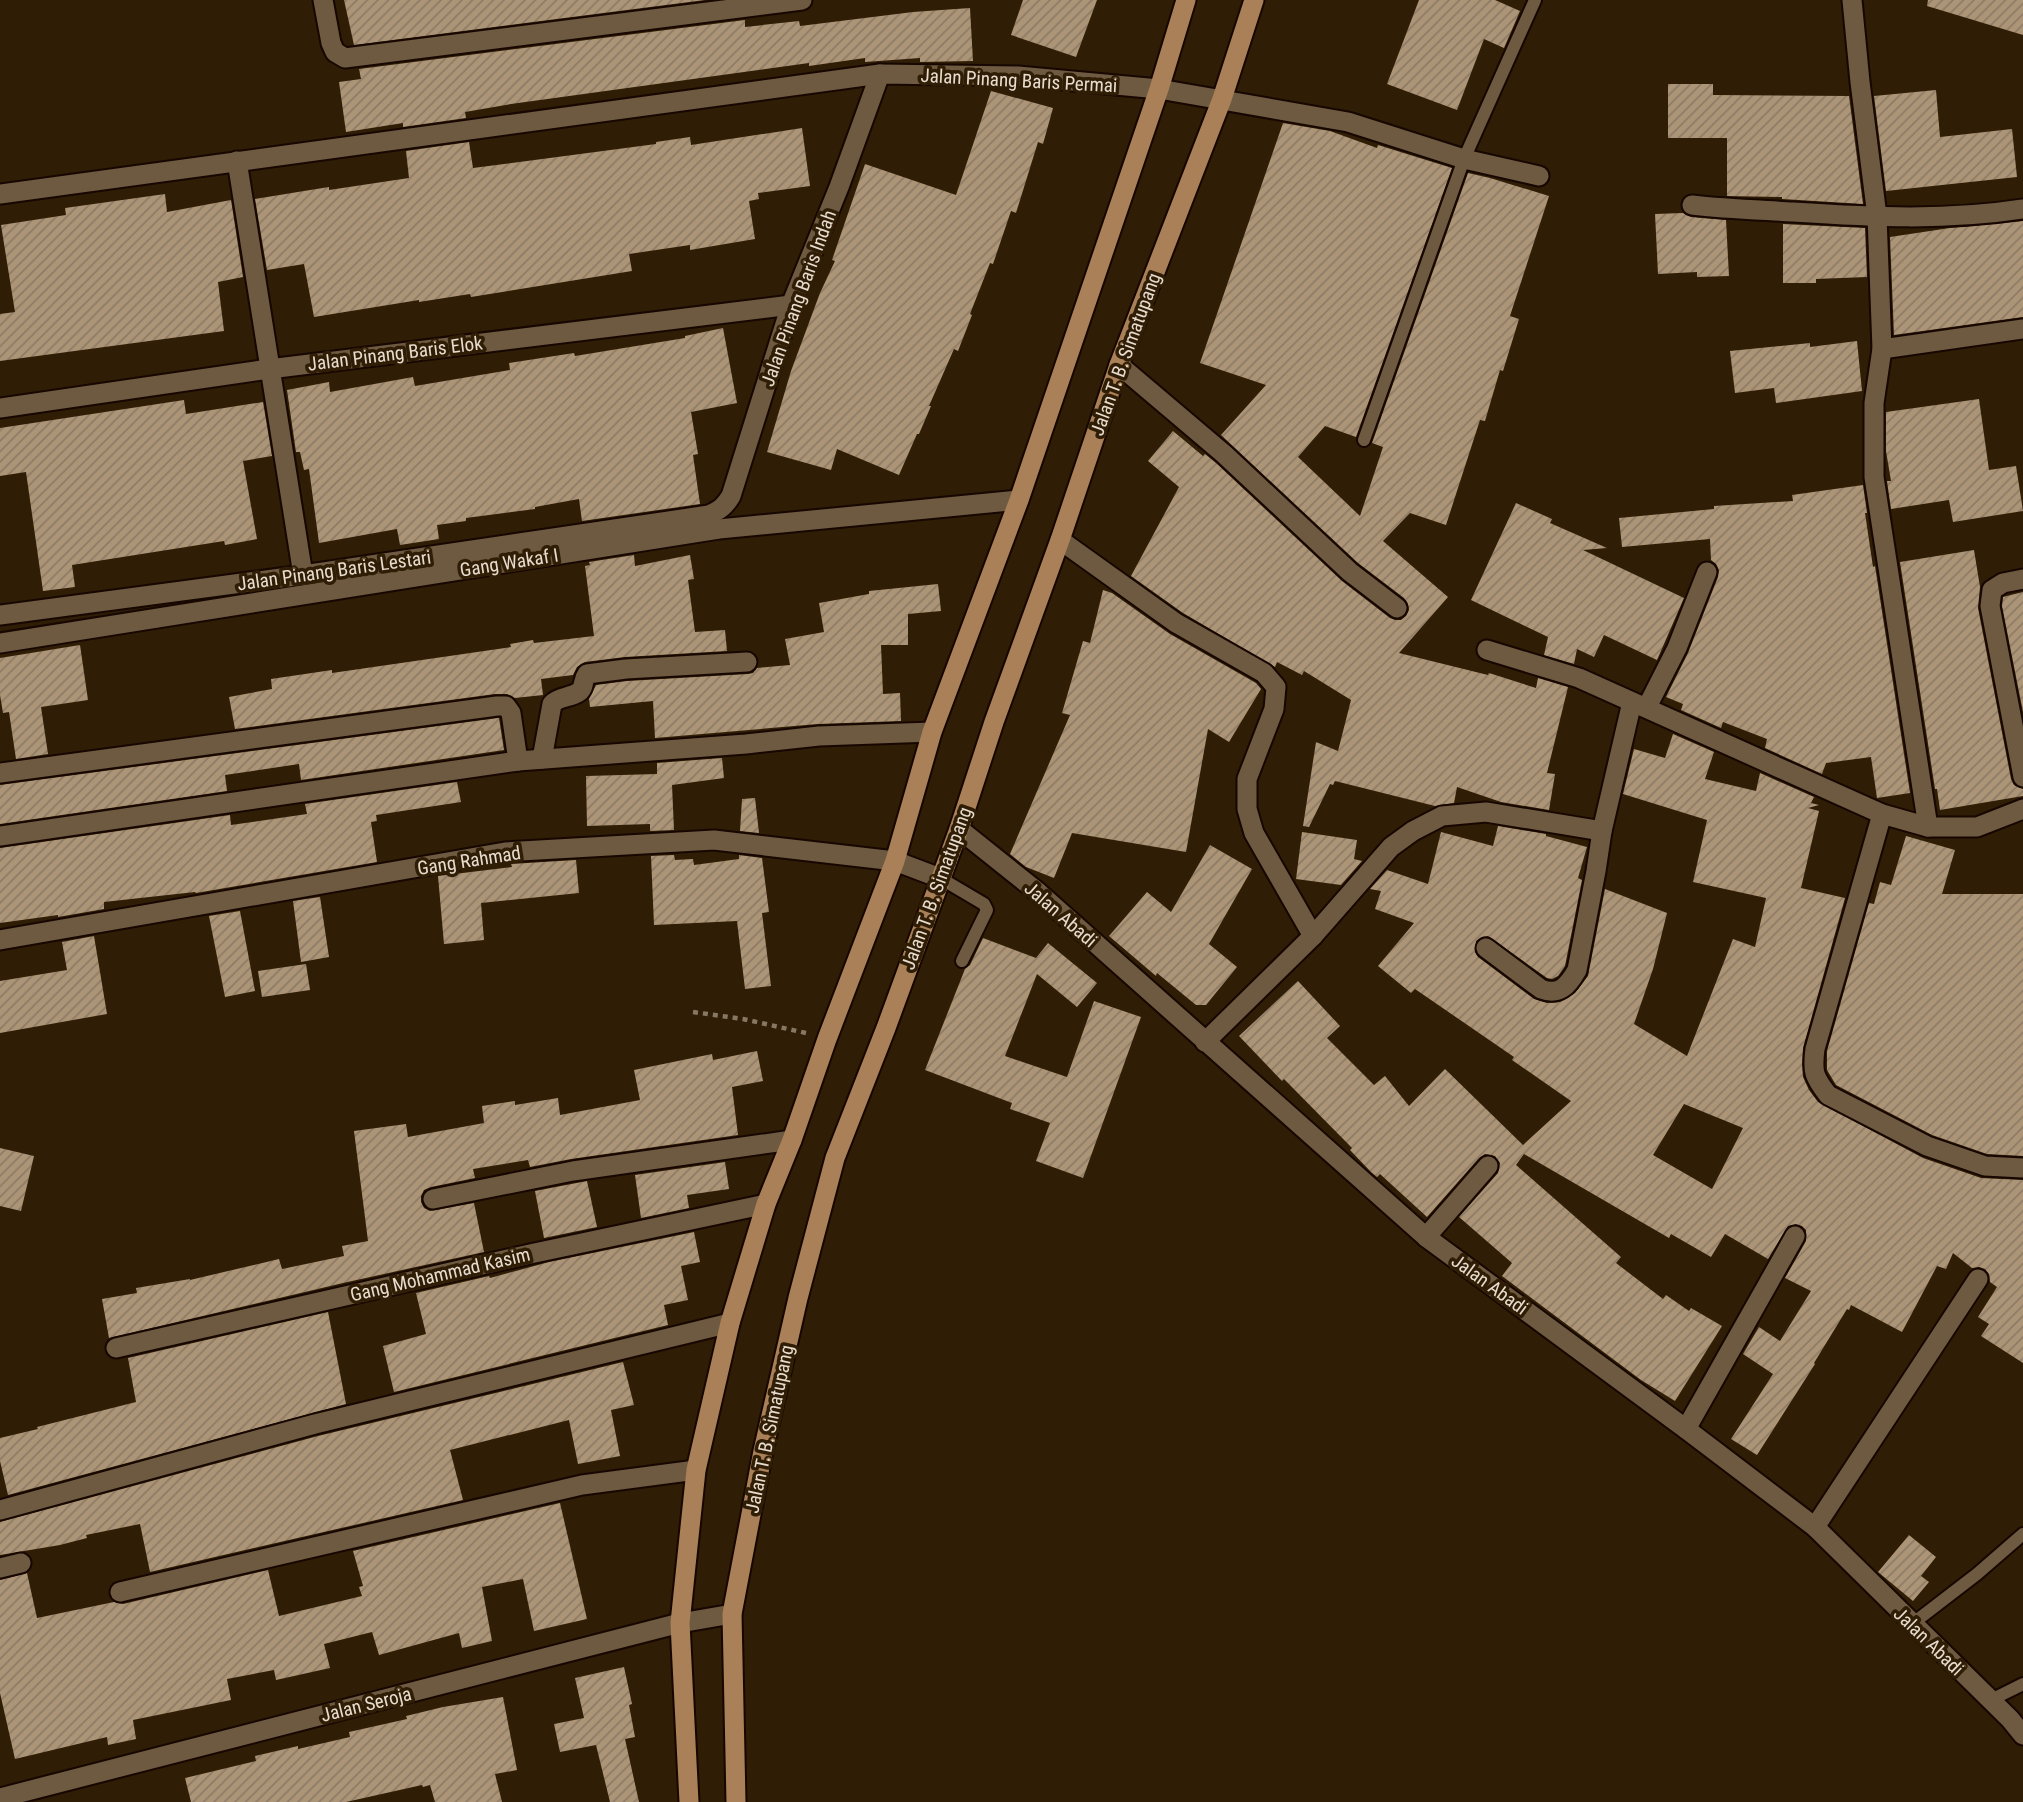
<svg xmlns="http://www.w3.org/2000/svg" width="2023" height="1802" viewBox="0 0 2023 1802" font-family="'Roboto Condensed',sans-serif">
  <defs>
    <pattern id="building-hatch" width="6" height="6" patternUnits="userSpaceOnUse" patternTransform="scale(1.75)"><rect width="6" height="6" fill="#ac9477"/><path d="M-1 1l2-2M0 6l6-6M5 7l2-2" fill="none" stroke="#8d7b66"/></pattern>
  </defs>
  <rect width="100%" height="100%" fill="#2f1d05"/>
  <g fill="url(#building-hatch)" fill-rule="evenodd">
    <path d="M 344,0 L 705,0 L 354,45 Z"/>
    <path d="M 1023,0 L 1097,0 L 1076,57 L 1011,35 Z"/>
    <path d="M 1419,0 L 1495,0 L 1520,11 L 1504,48 L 1484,39 L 1457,110 L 1387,84 Z"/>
    <path d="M 1928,0 L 2023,0 L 2023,35 L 1927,6 Z"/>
    <path d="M 970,8 L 973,61 L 920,62 L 920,58 L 865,62 L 865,58 L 809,66 L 809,63 L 511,104 L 465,112 L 466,118 L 403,127 L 403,123 L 346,132 L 339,82 L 361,79 L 359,69 L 745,20 L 745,27 L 799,21 L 800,26 L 913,12 Z"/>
    <path d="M 1668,84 L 1713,84 L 1713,95 L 1849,96 L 1863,204 L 1782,199 L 1782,197 L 1727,196 L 1727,138 L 1668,138 Z"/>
    <path d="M 1936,90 L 1940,137 L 2012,129 L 2017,177 L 1886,191 L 1874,96 Z"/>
    <path d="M 991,91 L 1053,108 L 1043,144 L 1038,142 L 1016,213 L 1011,211 L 993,264 L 990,263 L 970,314 L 972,315 L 958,351 L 954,349 L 929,406 L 931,406 L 919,434 L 917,434 L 899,475 L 837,449 L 831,470 L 767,452 L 791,371 L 820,293 L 835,261 L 832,260 L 865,164 L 956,195 Z"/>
    <path d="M 1283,123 L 1330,131 L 1377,148 L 1378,145 L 1452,168 L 1356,437 L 1325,426 L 1298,457 L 1360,516 L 1383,447 L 1372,443 L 1468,173 L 1490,178 L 1549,196 L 1510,316 L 1519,319 L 1503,371 L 1500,370 L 1485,421 L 1480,420 L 1446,525 L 1410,513 L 1383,541 L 1448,597 L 1399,653 L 1488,675 L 1489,673 L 1536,688 L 1538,678 L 1568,687 L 1547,773 L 1555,774 L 1549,810 L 1501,802 L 1457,787 L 1454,803 L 1435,806 L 1335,781 L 1333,785 L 1330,784 L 1309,827 L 1303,826 L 1316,742 L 1338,751 L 1351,700 L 1304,671 L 1302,675 L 1277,662 L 1275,667 L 1183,613 L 1131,576 L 1179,487 L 1148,461 L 1173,431 L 1203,456 L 1205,454 L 1216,463 L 1342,581 L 1390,618 L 1395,620 L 1401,620 L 1406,616 L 1409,610 L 1408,604 L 1404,598 L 1358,563 L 1221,435 L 1266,385 L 1200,363 Z"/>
    <path d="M 802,128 L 810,186 L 758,193 L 759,199 L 749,201 L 755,239 L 690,250 L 690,245 L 629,254 L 632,271 L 471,297 L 470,294 L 419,302 L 419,300 L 314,317 L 304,264 L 267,270 L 255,199 L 304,191 L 329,187 L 329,190 L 409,178 L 406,151 L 469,142 L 473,168 L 656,144 L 656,142 L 690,137 L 691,145 Z"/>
    <path d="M 165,194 L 167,212 L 231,200 L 243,277 L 218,282 L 224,331 L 0,361 L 0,314 L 15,312 L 1,225 L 66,215 L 65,208 Z"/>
    <path d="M 1683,213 L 1691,217 L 1726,220 L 1729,276 L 1697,277 L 1697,272 L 1658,274 L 1655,214 Z"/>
    <path d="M 2023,221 L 2023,317 L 1894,335 L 1890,237 L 1950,228 Z"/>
    <path d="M 1783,224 L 1865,228 L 1867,277 L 1816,279 L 1816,283 L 1783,283 Z"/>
    <path d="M 723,328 L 737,403 L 691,412 L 698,454 L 693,455 L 700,504 L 582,521 L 579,499 L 535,507 L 535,509 L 466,518 L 466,521 L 437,525 L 439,539 L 400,545 L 397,529 L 319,543 L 309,469 L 304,470 L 300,452 L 296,452 L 287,390 L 329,382 L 330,392 L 413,377 L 415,386 L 510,370 L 509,363 L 574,353 L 575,356 L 685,338 L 685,336 Z"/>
    <path d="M 1857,341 L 1862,391 L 1776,403 L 1774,388 L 1735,393 L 1730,351 L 1810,343 L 1810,347 Z"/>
    <path d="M 1979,399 L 1989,470 L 2016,466 L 2023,511 L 1953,522 L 1949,500 L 1891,509 L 1887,481 L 1891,481 L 1886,451 L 1886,412 Z"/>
    <path d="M 184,400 L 186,414 L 263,402 L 272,456 L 243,461 L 257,539 L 225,545 L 224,541 L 72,565 L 75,587 L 43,591 L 26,472 L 0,476 L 0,428 Z"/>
    <path d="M 1863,485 L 1867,513 L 1865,513 L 1873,567 L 1875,566 L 1910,793 L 1877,798 L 1871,757 L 1826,763 L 1822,774 L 1765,748 L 1767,739 L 1723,722 L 1721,728 L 1681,710 L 1683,704 L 1666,697 L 1688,653 L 1718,577 L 1719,570 L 1716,564 L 1711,560 L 1710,539 L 1622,547 L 1619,518 L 1714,509 L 1714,506 L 1793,501 L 1792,495 Z"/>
    <path d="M 1516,503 L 1552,519 L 1550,523 L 1607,548 L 1583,550 L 1684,598 L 1657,660 L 1604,635 L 1594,657 L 1577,649 L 1574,664 L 1544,655 L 1548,637 L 1471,600 Z"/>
    <path d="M 1974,550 L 1980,587 L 1978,608 L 2011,779 L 2014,785 L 2023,789 L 2023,796 L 1940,810 L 1937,789 L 1935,789 L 1900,562 Z"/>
    <path d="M 634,555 L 635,566 L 690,555 L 694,579 L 688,580 L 695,632 L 725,630 L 727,651 L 625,657 L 585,662 L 577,667 L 573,675 L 541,679 L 543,695 L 515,698 L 507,694 L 495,694 L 235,729 L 229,697 L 272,689 L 271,679 L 332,670 L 332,673 L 511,647 L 510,644 L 533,640 L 534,643 L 594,636 L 585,566 L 590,565 L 589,562 Z"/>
    <path d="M 938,584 L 941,611 L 908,614 L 908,645 L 881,645 L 883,694 L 900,693 L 901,721 L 818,724 L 655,738 L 653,701 L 590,707 L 589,699 L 596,685 L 627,681 L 748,674 L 753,673 L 757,668 L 790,665 L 785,639 L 824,632 L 819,603 L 869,594 L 869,591 Z"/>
    <path d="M 1103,590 L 1112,593 L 1170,634 L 1256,683 L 1261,689 L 1229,742 L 1208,729 L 1186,852 L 1072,833 L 1054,878 L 1026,867 L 1010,854 L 1070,715 L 1062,713 L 1083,641 L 1090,643 Z"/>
    <path d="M 2023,592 L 2023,712 L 2002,606 L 2003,597 Z"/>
    <path d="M 80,645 L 88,700 L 41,707 L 48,754 L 16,759 L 9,712 L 3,713 L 0,695 L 0,658 Z"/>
    <path d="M 498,718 L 499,718 L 504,750 L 301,780 L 299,764 L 225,775 L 227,791 L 0,824 L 0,785 Z"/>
    <path d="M 1673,734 L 1714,752 L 1705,779 L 1756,791 L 1760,773 L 1814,797 L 1811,803 L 1819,805 L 1808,808 L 1819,811 L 1801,888 L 1845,898 L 1803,1048 L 1802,1064 L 1803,1077 L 1809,1090 L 1818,1102 L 1923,1158 L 1981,1178 L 2023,1180 L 2023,1363 L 1981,1336 L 1989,1324 L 1978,1317 L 1997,1287 L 1990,1282 L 1989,1274 L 1985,1269 L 1979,1267 L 1972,1268 L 1953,1253 L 1946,1269 L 1937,1266 L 1902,1332 L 1851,1305 L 1849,1310 L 1847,1309 L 1814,1363 L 1815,1364 L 1757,1455 L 1731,1439 L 1773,1374 L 1743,1354 L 1759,1327 L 1780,1341 L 1811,1291 L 1785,1278 L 1806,1241 L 1806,1230 L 1802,1226 L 1796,1224 L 1788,1226 L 1768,1259 L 1725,1234 L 1711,1257 L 1671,1234 L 1669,1238 L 1524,1154 L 1516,1165 L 1621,1257 L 1616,1263 L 1663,1299 L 1666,1295 L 1689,1311 L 1691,1308 L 1722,1326 L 1675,1401 L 1641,1380 L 1502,1276 L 1512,1263 L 1459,1217 L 1498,1173 L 1500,1163 L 1495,1156 L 1485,1154 L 1479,1158 L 1427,1217 L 1380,1174 L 1377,1177 L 1371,1172 L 1350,1150 L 1352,1148 L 1284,1079 L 1282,1081 L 1239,1036 L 1298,981 L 1340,1026 L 1327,1038 L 1374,1085 L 1385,1076 L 1409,1106 L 1445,1069 L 1523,1145 L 1571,1101 L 1512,1060 L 1514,1057 L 1415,989 L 1411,993 L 1378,966 L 1414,923 L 1375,909 L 1381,891 L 1370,889 L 1387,870 L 1428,884 L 1441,832 L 1493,846 L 1498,826 L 1546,834 L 1546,836 L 1587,847 L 1578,878 L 1582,880 L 1565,966 L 1558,976 L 1552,979 L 1547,978 L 1488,936 L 1482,937 L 1476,941 L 1475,952 L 1478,957 L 1534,999 L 1547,1003 L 1560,1002 L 1575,993 L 1588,976 L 1605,889 L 1667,913 L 1653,969 L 1634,1024 L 1687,1056 L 1733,939 L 1755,947 L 1766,898 L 1693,882 L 1707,820 L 1623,794 L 1634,749 L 1665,758 ZM 1684,1104 L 1743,1128 L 1712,1189 L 1653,1155 Z"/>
    <path d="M 722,758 L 724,778 L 672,785 L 674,830 L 650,831 L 650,824 L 587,826 L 586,776 L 657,774 L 657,763 Z"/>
    <path d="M 457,782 L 461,802 L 376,815 L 377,821 L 371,822 L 377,862 L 196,893 L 195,892 L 104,902 L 104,909 L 58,917 L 58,915 L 0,923 L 0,848 L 230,815 L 231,825 L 307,814 L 305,804 Z"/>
    <path d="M 755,798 L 759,833 L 740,831 L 742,799 Z"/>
    <path d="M 1302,832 L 1357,840 L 1354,859 L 1362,861 L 1341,885 L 1296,879 Z"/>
    <path d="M 1906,836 L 1955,850 L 1942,894 L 2023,894 L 2023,1156 L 1987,1154 L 1932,1135 L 1836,1085 L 1827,1070 L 1827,1051 L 1869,903 L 1874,904 L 1880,882 L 1891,885 Z"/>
    <path d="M 1210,845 L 1252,869 L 1209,944 L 1237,967 L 1206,1005 L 1196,1005 L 1157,973 L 1156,976 L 1109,936 L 1147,892 L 1171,912 Z"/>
    <path d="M 674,855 L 675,860 L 693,859 L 694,865 L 739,859 L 739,855 L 762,858 L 769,912 L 762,913 L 771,986 L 745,989 L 737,921 L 654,925 L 651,856 Z"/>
    <path d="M 576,860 L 579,893 L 481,903 L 484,940 L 444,944 L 438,876 L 512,867 L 511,864 Z"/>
    <path d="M 320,897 L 329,957 L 301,962 L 293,901 Z"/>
    <path d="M 240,911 L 255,991 L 225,997 L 209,916 Z"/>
    <path d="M 94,936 L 107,1014 L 0,1033 L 0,981 L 67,970 L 62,942 Z"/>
    <path d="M 983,938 L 1036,958 L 1048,943 L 1097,983 L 1077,1007 L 1037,974 L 1005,1056 L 1067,1077 L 1094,1001 L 1141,1017 L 1083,1178 L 1036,1161 L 1050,1123 L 1010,1109 L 1012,1103 L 925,1070 L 965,969 L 970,965 Z"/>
    <path d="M 306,964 L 310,990 L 262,997 L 258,971 Z"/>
    <path d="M 757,1051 L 763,1081 L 732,1087 L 738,1135 L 571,1159 L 530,1167 L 528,1160 L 473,1169 L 475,1178 L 431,1187 L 424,1190 L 421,1196 L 421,1202 L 424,1208 L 430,1211 L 474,1203 L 484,1252 L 343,1283 L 109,1338 L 102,1299 L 137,1293 L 136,1288 L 190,1279 L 190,1280 L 279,1259 L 282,1269 L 344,1256 L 342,1246 L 368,1241 L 354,1131 L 406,1124 L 408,1137 L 484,1123 L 482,1106 L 515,1101 L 515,1105 L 558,1098 L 560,1115 L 640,1100 L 634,1070 L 712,1054 L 713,1060 Z"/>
    <path d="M 0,1148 L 34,1156 L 21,1211 L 0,1206 Z"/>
    <path d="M 725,1162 L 729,1189 L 687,1195 L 689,1208 L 641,1218 L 635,1175 Z"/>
    <path d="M 587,1181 L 597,1227 L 544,1238 L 535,1191 Z"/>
    <path d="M 694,1232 L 700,1262 L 681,1266 L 688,1300 L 664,1305 L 668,1325 L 394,1392 L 383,1346 L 426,1334 L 416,1293 L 489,1276 L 490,1278 L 549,1262 Z"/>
    <path d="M 328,1312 L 346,1404 L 8,1495 L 0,1461 L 0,1438 L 38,1429 L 37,1427 L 136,1402 L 128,1358 Z"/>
    <path d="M 623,1362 L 634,1405 L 611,1410 L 620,1456 L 578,1464 L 569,1420 L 450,1450 L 463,1500 L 150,1572 L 140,1524 L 86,1535 L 87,1538 L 60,1545 L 0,1555 L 0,1522 L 318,1436 Z"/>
    <path d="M 560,1503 L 587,1619 L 534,1631 L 523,1579 L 482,1587 L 492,1641 L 462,1648 L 459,1633 L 379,1655 L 372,1632 L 324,1644 L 330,1668 L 276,1680 L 274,1670 L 227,1679 L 231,1700 L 133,1720 L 136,1739 L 108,1745 L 107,1737 L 15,1759 L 0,1693 L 0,1580 L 27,1573 L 37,1618 L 114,1602 L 123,1604 L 268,1570 L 279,1616 L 362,1596 L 359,1587 L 363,1586 L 353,1551 Z"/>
    <path d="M 1909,1535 L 1936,1557 L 1921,1576 L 1929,1582 L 1913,1601 L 1878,1572 Z"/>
    <path d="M 624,1667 L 632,1704 L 629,1705 L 635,1737 L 625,1739 L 639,1802 L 610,1802 L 596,1745 L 560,1752 L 554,1724 L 584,1718 L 575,1678 Z"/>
    <path d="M 503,1697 L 517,1770 L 495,1774 L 502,1802 L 435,1802 L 430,1785 L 423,1787 L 422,1785 L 346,1802 L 191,1802 L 185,1778 L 256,1761 L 255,1756 L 298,1746 L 298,1749 L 350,1737 L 349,1732 L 407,1719 L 406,1716 L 443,1707 Z"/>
  </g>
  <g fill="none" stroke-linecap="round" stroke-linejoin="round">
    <defs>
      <g id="service">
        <path d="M 1364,440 L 1464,159 L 1535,0"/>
        <path d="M 940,878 L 984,904 L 987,910 L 962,961"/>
        <path d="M 1912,1624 L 1977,1574 L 2023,1534"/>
        <path d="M 1991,1700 L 2023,1684"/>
      </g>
      <g id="minor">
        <path d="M 323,0 L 331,43 L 335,52 L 345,58 L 802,0"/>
        <path d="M 1852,0 L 1860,82 L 1877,216 L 1882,349 L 1874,403 L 1874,477 L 1928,827"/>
        <path d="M 237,161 L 303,575"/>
        <path d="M 0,194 L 880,74 L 1018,76 L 1159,89 L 1348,122 L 1464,159 L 1539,176"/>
        <path d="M 1692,205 C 1726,209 1760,210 1793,212 C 1870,217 1946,221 2023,209"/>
        <path d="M 1882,349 L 2023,329"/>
        <path d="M 1119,365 L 1224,454 L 1350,572 L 1397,608"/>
        <path d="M 0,408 L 269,369 L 791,305"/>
        <path d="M 1060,540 L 1176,623 L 1264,673 L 1276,687 L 1274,709 L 1247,779 L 1247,809 L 1254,833 L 1313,936"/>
        <path d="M 2023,579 L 2003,583 L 1992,590 L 1990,606 L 2023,777"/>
        <path d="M 0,615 L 303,575 L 709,515 C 720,510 725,506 731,496 L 791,305 L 839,187 L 880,74"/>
        <path d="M 0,643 L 719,529 L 1019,500"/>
        <path d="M 1487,650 L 1579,678 L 1882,814 L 1928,827 L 1977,827 L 2023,809"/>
        <path d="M 1647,707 L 1677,648 L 1707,572"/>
        <path d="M 542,759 L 552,704 C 559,696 572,698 580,691 C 585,686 582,681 587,674 L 626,669 L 747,662"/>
        <path d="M 0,773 L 497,706 L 506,706 L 511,713 L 518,761"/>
        <path d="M 1882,814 L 1815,1049 C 1812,1072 1814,1077 1828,1095 L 1927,1146 L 1985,1166 L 2023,1168"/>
        <path d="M 959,829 L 1039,893 L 1426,1237 L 1686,1429 L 1815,1527 L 2010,1719 L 2023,1735"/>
        <path d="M 0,836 L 518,761 L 746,744 L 819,736 L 932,732"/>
        <path d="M 0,940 L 505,852 L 714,840 L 895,861 L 940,878"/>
        <path d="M 1486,948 L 1541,989 C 1559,996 1568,986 1577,970 L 1596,871 L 1602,831 L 1632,702"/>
        <path d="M 1205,1042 L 1313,936 L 1391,847 L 1413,831 L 1442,816 L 1486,812 L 1602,831"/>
        <path d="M 433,1199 L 573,1171 L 792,1140"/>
        <path d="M 1426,1237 L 1488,1166"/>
        <path d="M 116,1348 L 530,1254 L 766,1204"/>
        <path d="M 1686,1429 L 1795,1236"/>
        <path d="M 0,1510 L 315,1424 L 730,1323"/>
        <path d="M 1815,1527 L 1978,1279"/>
        <path d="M 0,1568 L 21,1563"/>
        <path d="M 120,1592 L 582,1485 L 696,1470"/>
        <path d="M 0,1798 L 680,1623 L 732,1614"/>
      </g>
      <g id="primary">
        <path d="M 689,1802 L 680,1623 L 696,1470 L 730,1323 L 766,1204 L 792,1140 L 827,1039 L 895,861 L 932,732 L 1019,500 L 1159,89 L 1186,0"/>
        <path d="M 736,1802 L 732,1614 L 763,1451 L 798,1298 L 835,1158 L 886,1028 L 959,829 L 994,722 L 1060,540 L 1119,365 L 1222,99 L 1254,0"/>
      </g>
    </defs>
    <use href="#service" stroke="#170700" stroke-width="16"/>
    <use href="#minor" stroke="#170700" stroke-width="23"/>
    <use href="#primary" stroke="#170700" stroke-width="23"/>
    <path stroke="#877865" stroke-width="4.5" stroke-dasharray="5 5" stroke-linecap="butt" d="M 693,1012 L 743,1019 L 806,1033"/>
    <use href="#service" stroke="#6e5a41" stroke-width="12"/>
    <use href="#minor" stroke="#6e5a41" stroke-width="19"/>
    <use href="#primary" stroke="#a98058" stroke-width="19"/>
  </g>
  <g text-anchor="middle" stroke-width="7" stroke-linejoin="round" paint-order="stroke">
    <g font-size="19" fill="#e8dcce" stroke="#2f1d05">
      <text transform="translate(1019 80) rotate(3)" y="7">Jalan Pinang Baris Permai</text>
      <text transform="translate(798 298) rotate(-70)" y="7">Jalan Pinang Baris Indah</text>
      <text transform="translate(395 353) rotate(-7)" y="7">Jalan Pinang Baris Elok</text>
      <text transform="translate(1125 354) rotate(-70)" y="7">Jalan T. B. Simatupang</text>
      <text transform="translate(509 562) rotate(-9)" y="7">Gang Wakaf I</text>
      <text transform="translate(334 570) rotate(-8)" y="7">Jalan Pinang Baris Lestari</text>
      <text transform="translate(469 860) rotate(-9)" y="7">Gang Rahmad</text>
      <text transform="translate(936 888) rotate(-70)" y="7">Jalan T. B. Simatupang</text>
      <text transform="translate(1061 914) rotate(41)" y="7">Jalan Abadi</text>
      <text transform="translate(440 1274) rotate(-13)" y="7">Gang Mohammad Kasim</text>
      <text transform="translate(1490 1284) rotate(36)" y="7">Jalan Abadi</text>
      <text transform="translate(769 1429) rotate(-78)" y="7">Jalan T. B. Simatupang</text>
      <text transform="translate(1929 1641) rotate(44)" y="7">Jalan Abadi</text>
      <text transform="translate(366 1704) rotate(-14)" y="7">Jalan Seroja</text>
    </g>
  </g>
</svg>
